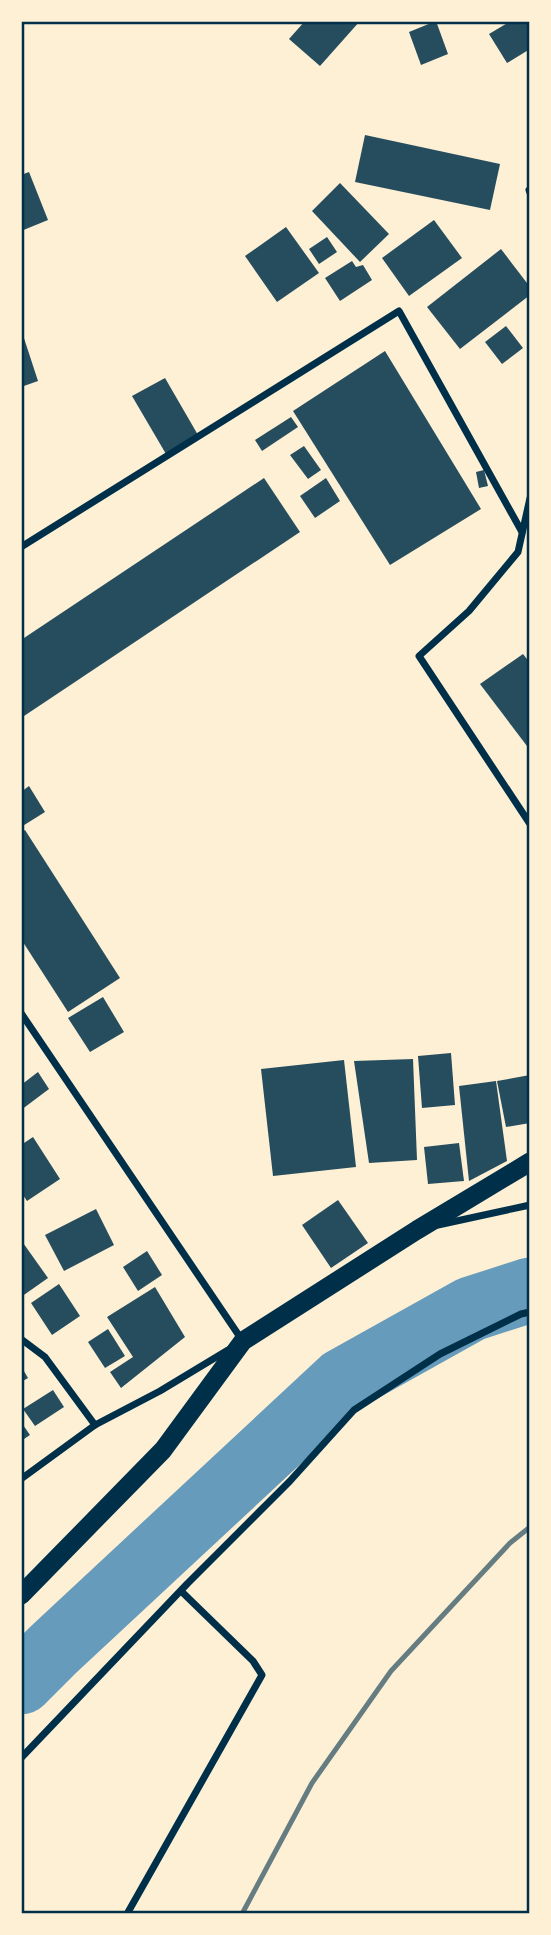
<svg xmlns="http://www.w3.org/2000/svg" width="551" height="1935" viewBox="0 0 551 1935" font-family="'Open Sans',sans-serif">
  <rect width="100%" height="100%" fill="#fdf0d5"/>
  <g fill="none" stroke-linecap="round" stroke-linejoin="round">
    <path stroke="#669bbc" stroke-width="65" d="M 21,1682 L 53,1650 L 342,1381 L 471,1309 L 530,1290"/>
  </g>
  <g fill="#264d5e">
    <path d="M 305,21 L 360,21 L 320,66 L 289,39 Z"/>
    <path d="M 436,21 L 448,54 L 421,65 L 409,32 Z"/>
    <path d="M 511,21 L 530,21 L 530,49 L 507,63 L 489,34 Z"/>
    <path d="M 365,135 L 500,164 L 490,210 L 355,182 Z"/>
    <path d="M 29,172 L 48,220 L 21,231 L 21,175 Z"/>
    <path d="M 340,183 L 389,234 L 360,262 L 312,211 Z"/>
    <path d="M 434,220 L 462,258 L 409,296 L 382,258 Z"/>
    <path d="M 286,227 L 319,273 L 277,302 L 245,256 Z"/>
    <path d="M 327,237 L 337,252 L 319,264 L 309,249 Z"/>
    <path d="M 501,249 L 530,287 L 530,295 L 460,349 L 427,307 Z"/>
    <path d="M 352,261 L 356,267 L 363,265 L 372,280 L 340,301 L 325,278 Z"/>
    <path d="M 506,326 L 523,348 L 502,364 L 485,342 Z"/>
    <path d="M 21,329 L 38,381 L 21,387 Z"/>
    <path d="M 385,351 L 481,509 L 390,565 L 293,411 Z"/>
    <path d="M 165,378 L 198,435 L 166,454 L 132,396 Z"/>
    <path d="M 291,417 L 298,427 L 262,451 L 255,440 Z"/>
    <path d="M 304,446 L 321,470 L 308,479 L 290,455 Z"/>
    <path d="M 484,470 L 488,486 L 479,488 L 476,472 Z"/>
    <path d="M 264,478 L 300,532 L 21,718 L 21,640 Z"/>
    <path d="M 326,478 L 340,501 L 315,518 L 300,496 Z"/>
    <path d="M 523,654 L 530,663 L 530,750 L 480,684 Z"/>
    <path d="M 29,786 L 45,812 L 21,827 L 21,792 Z"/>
    <path d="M 25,830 L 120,978 L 68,1012 L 21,939 L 21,833 Z"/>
    <path d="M 103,997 L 124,1032 L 90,1052 L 68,1018 Z"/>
    <path d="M 451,1053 L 455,1105 L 422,1108 L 418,1056 Z"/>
    <path d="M 413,1059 L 417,1160 L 369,1163 L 354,1061 Z"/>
    <path d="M 344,1060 L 356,1167 L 273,1176 L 261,1069 Z"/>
    <path d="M 38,1072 L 49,1089 L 21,1110 L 21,1085 Z"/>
    <path d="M 530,1075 L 530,1123 L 506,1127 L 497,1081 Z"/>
    <path d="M 496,1081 L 507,1161 L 469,1181 L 459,1086 Z"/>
    <path d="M 33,1137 L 60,1179 L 27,1201 L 21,1192 L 21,1145 Z"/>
    <path d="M 459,1143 L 464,1181 L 428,1184 L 424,1147 Z"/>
    <path d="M 338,1200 L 368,1243 L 331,1268 L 302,1225 Z"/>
    <path d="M 96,1209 L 114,1245 L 64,1271 L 45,1235 Z"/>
    <path d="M 21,1240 L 48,1278 L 21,1297 Z"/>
    <path d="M 147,1251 L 162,1275 L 138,1291 L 123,1267 Z"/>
    <path d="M 59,1284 L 80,1316 L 52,1335 L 31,1303 Z"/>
    <path d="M 155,1287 L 185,1337 L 121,1388 L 110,1372 L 133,1357 L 107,1317 Z"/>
    <path d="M 108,1329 L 125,1356 L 105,1368 L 88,1342 Z"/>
    <path d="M 21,1366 L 28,1378 L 21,1382 Z"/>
    <path d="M 53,1390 L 64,1407 L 35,1426 L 23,1409 Z"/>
    <path d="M 21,1422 L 30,1435 L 21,1441 Z"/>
  </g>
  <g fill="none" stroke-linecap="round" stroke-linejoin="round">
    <g stroke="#003049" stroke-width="7">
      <path d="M 529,190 L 530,193"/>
      <path d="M 530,498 L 518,552 L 469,611 L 419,656 L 530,824"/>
      <path d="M 21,547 L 399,311 L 522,532"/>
      <path d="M 21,1013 L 242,1340"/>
      <path d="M 438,1225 L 530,1205"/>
      <path d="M 21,1339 L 45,1357 L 95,1425"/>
      <path d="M 21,1479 L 95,1425 L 160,1391 L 228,1350"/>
      <path d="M 21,1758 L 187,1584 L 290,1481 L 354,1410 L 440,1354 L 521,1314 L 530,1312"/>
      <path d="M 127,1914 L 262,1675 L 253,1661 L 181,1591"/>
    </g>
    <path stroke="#003049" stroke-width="19" d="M 21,1595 L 163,1450 L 243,1341 L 417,1230 L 530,1162"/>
    <path stroke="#657d81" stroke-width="5" d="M 242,1914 L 312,1783 L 391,1671 L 510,1543 L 530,1527"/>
  </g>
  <rect width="551" height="1935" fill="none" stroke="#fdf0d5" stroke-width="46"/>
  <rect x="23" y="23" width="505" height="1889" fill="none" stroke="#003049" stroke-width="2.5"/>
</svg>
